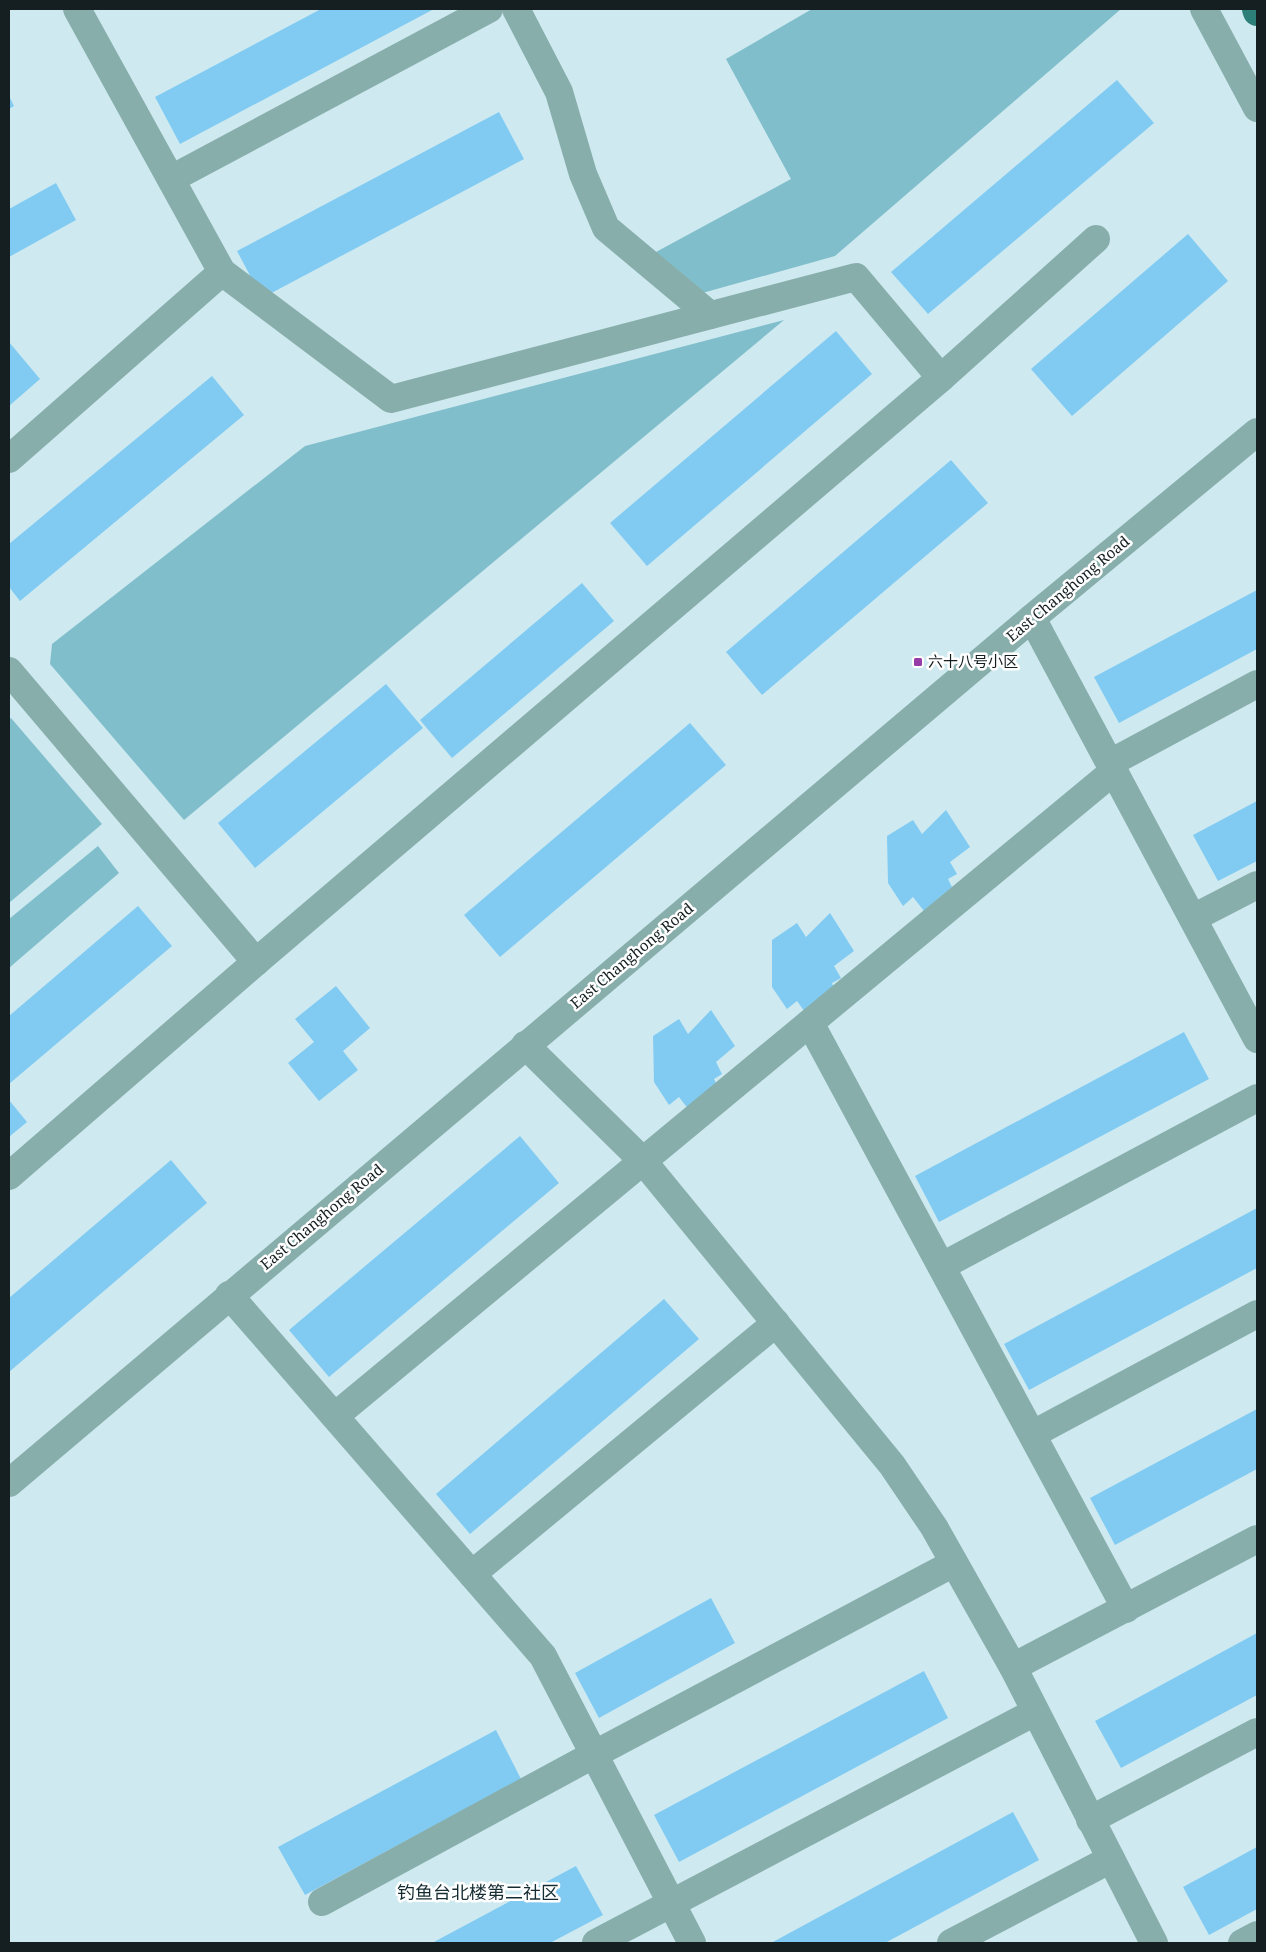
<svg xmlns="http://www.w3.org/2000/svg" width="1266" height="1952" viewBox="0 0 1266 1952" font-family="'Noto Serif','Noto Sans SC',serif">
  <rect width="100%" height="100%" fill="#ceeaf0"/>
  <g fill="#81becb">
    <path d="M 812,9 L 1121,9 L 835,256 L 681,299 L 656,252 L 791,179 L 726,59 Z"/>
    <path d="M 784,320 L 184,820 L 50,664 L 52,644 L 305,446 Z"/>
    <path d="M 11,718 L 102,824 L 9,903 L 9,720 Z"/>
    <path d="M 98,846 L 119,873 L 9,968 L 9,919 Z"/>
  </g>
  <g fill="#81cbf3">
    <path d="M 321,9 L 434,9 L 180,144 L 155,97 Z"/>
    <path d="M 1117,80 L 1154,123 L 928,314 L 891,272 Z"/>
    <path d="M 9,96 L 14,106 L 9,109 Z"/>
    <path d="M 499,112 L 524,159 L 262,298 L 237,251 Z"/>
    <path d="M 56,183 L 76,220 L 9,257 L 9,209 Z"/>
    <path d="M 1188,234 L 1228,281 L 1072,416 L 1031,369 Z"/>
    <path d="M 836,331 L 872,374 L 647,566 L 610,523 Z"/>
    <path d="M 9,342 L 40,379 L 9,406 Z"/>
    <path d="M 212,376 L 244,415 L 20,601 L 9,587 L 9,544 Z"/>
    <path d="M 951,460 L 988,503 L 762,695 L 726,652 Z"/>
    <path d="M 582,583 L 614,621 L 452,758 L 420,720 Z"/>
    <path d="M 1257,590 L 1257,649 L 1119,723 L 1094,677 Z"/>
    <path d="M 386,684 L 423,728 L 255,868 L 218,823 Z"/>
    <path d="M 690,723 L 726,765 L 500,957 L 464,915 Z"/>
    <path d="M 1257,801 L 1257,861 L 1218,881 L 1193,835 Z"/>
    <path d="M 946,810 L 970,847 L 950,862 L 957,874 L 948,879 L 952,887 L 924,911 L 913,897 L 903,906 L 888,883 L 887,836 L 913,820 L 922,834 Z"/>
    <path d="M 138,906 L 172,946 L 9,1084 L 9,1016 Z"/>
    <path d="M 830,913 L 854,951 L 834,966 L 841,978 L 832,983 L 835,991 L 807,1015 L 797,1001 L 787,1009 L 772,987 L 772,940 L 797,923 L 806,937 Z"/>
    <path d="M 336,986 L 370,1028 L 343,1051 L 358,1070 L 319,1101 L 288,1063 L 314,1042 L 295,1019 Z"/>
    <path d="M 711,1010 L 735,1046 L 716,1062 L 722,1074 L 714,1079 L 718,1087 L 689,1110 L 679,1097 L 669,1105 L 654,1082 L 653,1036 L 679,1019 L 688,1034 Z"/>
    <path d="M 1184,1032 L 1209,1079 L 939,1222 L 915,1176 Z"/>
    <path d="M 9,1100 L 27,1122 L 9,1137 Z"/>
    <path d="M 520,1136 L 559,1183 L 329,1377 L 289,1330 Z"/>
    <path d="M 171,1160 L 207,1203 L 9,1372 L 9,1298 Z"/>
    <path d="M 1257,1208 L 1257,1268 L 1029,1390 L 1004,1344 Z"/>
    <path d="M 664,1299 L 699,1339 L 470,1534 L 436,1494 Z"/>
    <path d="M 1257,1409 L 1257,1469 L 1115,1545 L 1090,1498 Z"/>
    <path d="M 711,1598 L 735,1643 L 599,1718 L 575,1673 Z"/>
    <path d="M 1257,1633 L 1257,1695 L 1121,1768 L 1095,1721 Z"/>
    <path d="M 924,1671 L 948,1718 L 679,1862 L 654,1815 Z"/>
    <path d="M 496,1730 L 521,1779 L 305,1895 L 278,1847 Z"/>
    <path d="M 1013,1812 L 1039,1860 L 885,1943 L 771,1943 Z"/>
    <path d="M 1257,1847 L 1257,1909 L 1209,1935 L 1183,1887 Z"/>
    <path d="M 576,1866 L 603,1915 L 550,1943 L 432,1943 Z"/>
  </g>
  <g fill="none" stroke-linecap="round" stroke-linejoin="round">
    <g stroke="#88aeab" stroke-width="28">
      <path d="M 77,9 L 222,272 L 391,399 L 856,277 L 941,378"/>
      <path d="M 516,9 L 559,92 L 583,174 L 606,228 L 710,315"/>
      <path d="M 1204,9 L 1257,108"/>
      <path d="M 171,179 L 489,9"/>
      <path d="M 9,459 L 222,272"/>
      <path d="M 1032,618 L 1257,1039"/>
      <path d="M 9,671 L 256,962"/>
      <path d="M 1110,763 L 1257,684"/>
      <path d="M 1193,918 L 1257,885"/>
      <path d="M 810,1023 L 1126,1609"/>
      <path d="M 525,1045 L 643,1161 L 892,1465 L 934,1527 L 1013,1667 L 1154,1943"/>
      <path d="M 9,1176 L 256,962 L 941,378 L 1096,239"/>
      <path d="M 942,1266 L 1257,1098"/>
      <path d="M 229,1295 L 543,1656 L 692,1943"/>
      <path d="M 335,1416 L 1114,771"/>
      <path d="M 1033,1434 L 1257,1314"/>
      <path d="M 9,1483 L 1032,618 L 1257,432"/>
      <path d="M 472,1574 L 776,1323"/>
      <path d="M 1013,1667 L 1257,1539"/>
      <path d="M 1090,1820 L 1257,1732"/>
      <path d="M 322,1902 L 593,1755 L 954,1563"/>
      <path d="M 596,1943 L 1035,1712"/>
      <path d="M 951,1943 L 1111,1859"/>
      <path d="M 1242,1943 L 1257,1935"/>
    </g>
    <path stroke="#2d807a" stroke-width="28" d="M 1256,9 L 1257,12"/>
  </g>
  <rect fill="#963ca7" stroke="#fff" stroke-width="2" x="913" y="657" width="10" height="10" rx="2.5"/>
  <g text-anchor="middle" stroke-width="5" stroke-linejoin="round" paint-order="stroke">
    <g font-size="15" fill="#151f21" stroke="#fff">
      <text transform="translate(1068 589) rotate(-40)" y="5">East Changhong Road</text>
      <text transform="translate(632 956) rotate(-40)" y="5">East Changhong Road</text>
      <text transform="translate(322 1217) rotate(-40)" y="5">East Changhong Road</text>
    </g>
    <g font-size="15" fill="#151f21" stroke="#fff" text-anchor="start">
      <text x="928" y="667">六十八号小区</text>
    </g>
    <g font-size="18" fill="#152d32" stroke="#fff">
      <text x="478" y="1899">钓鱼台北楼第二社区</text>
    </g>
  </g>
  <rect width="1266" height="1952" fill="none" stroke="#151f21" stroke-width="20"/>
</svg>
